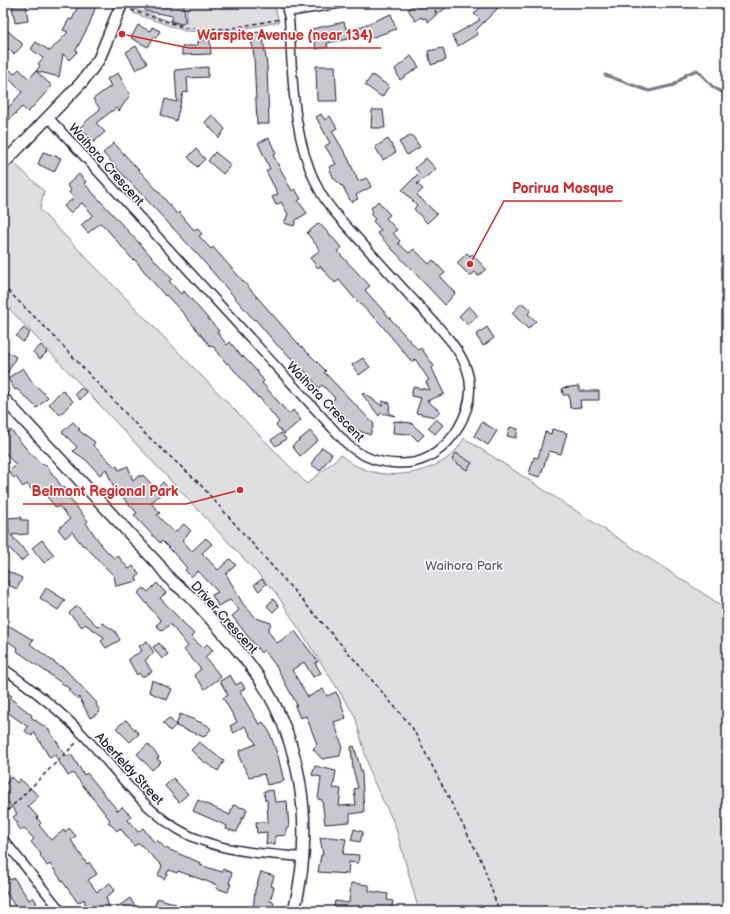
<svg xmlns="http://www.w3.org/2000/svg" width="730" height="914" viewBox="0 0 730 914" font-family="'Balsamiq Sans',sans-serif">
  <rect width="100%" height="100%" fill="#fff"/>
  <filter id="ink" filterUnits="userSpaceOnUse"><feTurbulence type="fractalNoise" baseFrequency=".025" numOctaves="2"/><feDisplacementMap in="SourceGraphic" scale="8" xChannelSelector="R" yChannelSelector="G"/><feConvolveMatrix kernelMatrix="1 2 1 2 8 2 1 2 1" color-interpolation-filters="sRGB"/></filter>
  <g filter="url(#ink)">
    <g fill="#dfdfe2" stroke="#80808e">
      <path d="M 187,3 L 274,3 L 279,22 L 225,32 L 185,31 L 133,13 L 134,9 L 181,25 L 186,22 Z"/>
      <path d="M 13,162 L 44,191 L 40,210 L 307,484 L 341,455 C 369,482 419,479 449,457 C 455,453 460,445 464,438 L 727,609 L 727,911 L 419,911 L 395,825 L 371,776 L 355,716 L 276,593 L 3,302 L 3,174 Z"/>
    </g>
    <g fill="none" stroke-linecap="round" stroke-linejoin="round">
      <path stroke="#7a7a88" stroke-width="3" d="M 605,75 L 649,91 L 674,85 L 687,74 L 697,70 L 713,87 L 727,95"/>
    </g>
    <g fill="#c8c8cf" stroke="#22223b">
      <path d="M 79,3 L 88,3 L 96,6 L 89,25 L 76,50 L 77,52 L 69,60 L 63,54 L 59,77 L 36,71 L 40,66 L 38,64 L 43,58 L 31,49 L 36,42 L 50,51 L 68,32 L 63,30 L 69,19 L 72,20 Z"/>
      <path d="M 146,3 L 184,3 L 185,22 L 181,24 L 171,21 L 173,16 L 145,11 Z"/>
      <path d="M 419,3 L 452,3 L 438,14 L 435,10 L 436,15 L 428,22 L 426,18 L 423,19 L 422,17 L 415,21 L 408,9 Z"/>
      <path d="M 485,3 L 503,3 L 476,30 L 478,34 L 458,46 L 452,36 L 480,20 L 474,14 Z"/>
      <path d="M 26,5 L 28,21 L 15,23 L 12,6 Z"/>
      <path d="M 391,14 L 396,29 L 365,40 L 363,36 L 327,43 L 328,47 L 316,49 L 312,29 L 344,22 L 346,29 L 349,28 L 350,31 Z"/>
      <path d="M 138,25 L 150,31 L 152,27 L 160,31 L 156,38 L 154,37 L 148,47 L 131,38 Z"/>
      <path d="M 3,27 L 22,43 L 22,46 L 14,54 L 3,44 Z"/>
      <path d="M 262,32 L 267,65 L 269,124 L 257,124 L 254,56 L 250,33 Z"/>
      <path d="M 210,39 L 211,54 L 182,55 L 182,46 L 196,46 L 198,44 L 198,41 Z"/>
      <path d="M 136,46 L 147,63 L 136,70 L 126,52 Z"/>
      <path d="M 443,48 L 446,60 L 431,65 L 428,51 Z"/>
      <path d="M 411,56 L 419,67 L 400,80 L 395,69 Z"/>
      <path d="M 316,66 L 335,66 L 337,101 L 317,101 Z"/>
      <path d="M 208,67 L 208,77 L 187,78 L 188,92 L 183,93 L 176,121 L 161,115 L 165,99 L 177,102 L 175,70 Z"/>
      <path d="M 19,69 L 29,79 L 36,71 L 52,86 L 28,112 L 22,107 L 3,126 L 3,103 L 8,108 L 22,92 L 5,75 L 10,70 L 14,74 Z"/>
      <path d="M 118,73 L 130,95 L 119,111 L 116,108 L 96,123 L 105,132 L 94,142 L 80,127 L 100,109 L 93,99 L 111,86 L 107,79 Z"/>
      <path d="M 372,75 L 389,86 L 382,97 L 365,85 Z"/>
      <path d="M 372,110 L 383,110 L 385,128 L 371,128 Z"/>
      <path d="M 321,114 L 325,120 L 330,116 L 337,128 L 332,131 L 348,158 L 358,181 L 367,178 L 371,187 L 356,195 L 358,199 L 351,202 L 342,185 L 341,186 L 333,177 L 329,167 L 336,164 L 325,146 L 330,143 L 316,117 Z"/>
      <path d="M 212,115 L 225,129 L 219,138 L 205,122 Z"/>
      <path d="M 412,135 L 420,147 L 407,155 L 399,142 Z"/>
      <path d="M 269,138 L 276,154 L 273,155 L 292,191 L 295,189 L 301,199 L 298,201 L 307,213 L 296,220 L 294,226 L 284,223 L 288,214 L 281,202 L 276,205 L 272,197 L 278,194 L 266,171 L 270,169 L 258,143 Z"/>
      <path d="M 388,139 L 396,152 L 383,160 L 375,147 Z"/>
      <path d="M 114,143 L 158,191 L 177,214 L 179,212 L 194,230 L 197,228 L 202,234 L 199,236 L 211,249 L 213,247 L 295,340 L 326,371 L 324,372 L 374,424 L 370,435 L 357,430 L 345,420 L 346,419 L 330,403 L 335,398 L 322,385 L 319,388 L 303,369 L 277,345 L 255,319 L 254,320 L 198,255 L 116,167 L 103,153 Z"/>
      <path d="M 196,149 L 205,159 L 197,167 L 188,157 Z"/>
      <path d="M 43,152 L 61,158 L 54,172 L 38,164 Z"/>
      <path d="M 215,152 L 231,165 L 223,174 L 208,161 Z"/>
      <path d="M 426,158 L 436,169 L 417,184 L 423,189 L 417,195 L 437,214 L 427,223 L 414,209 L 417,205 L 402,190 L 419,173 L 415,168 Z"/>
      <path d="M 79,174 L 86,182 L 84,183 L 172,279 L 169,281 L 181,294 L 184,291 L 219,331 L 217,332 L 227,345 L 230,342 L 242,357 L 243,356 L 256,370 L 264,381 L 262,383 L 289,414 L 293,410 L 301,420 L 284,434 L 276,425 L 279,422 L 259,397 L 258,398 L 228,363 L 227,364 L 213,346 L 211,347 L 182,312 L 166,295 L 165,296 L 134,259 L 133,260 L 105,227 L 100,223 L 88,233 L 81,225 L 93,215 L 82,203 L 70,213 L 64,206 L 74,198 L 69,192 L 71,190 L 67,185 Z"/>
      <path d="M 378,201 L 390,215 L 386,218 L 397,230 L 393,233 L 400,241 L 398,243 L 409,253 L 414,249 L 429,264 L 433,260 L 445,273 L 440,277 L 455,293 L 445,305 L 377,233 L 381,230 L 373,221 L 375,219 L 370,214 L 373,211 L 371,208 Z"/>
      <path d="M 319,223 L 342,248 L 337,251 L 370,286 L 365,290 L 418,350 L 421,348 L 434,366 L 432,368 L 444,394 L 427,401 L 440,411 L 435,417 L 416,413 L 421,398 L 411,396 L 413,387 L 430,390 L 426,382 L 429,380 L 415,359 L 412,362 L 379,322 L 355,299 L 339,280 L 335,283 L 320,266 L 318,268 L 310,258 L 320,250 L 307,233 Z"/>
      <path d="M 467,253 L 470,256 L 472,254 L 486,269 L 478,276 L 475,272 L 470,276 L 457,263 Z"/>
      <path d="M 522,303 L 531,310 L 528,314 L 536,321 L 528,329 L 512,313 Z"/>
      <path d="M 469,306 L 478,316 L 468,325 L 459,316 Z"/>
      <path d="M 487,327 L 494,338 L 483,346 L 476,335 Z"/>
      <path d="M 24,328 L 30,333 L 23,342 L 16,336 Z"/>
      <path d="M 41,345 L 47,352 L 40,359 L 33,352 Z"/>
      <path d="M 3,349 L 16,357 L 3,381 Z"/>
      <path d="M 363,358 L 370,367 L 359,375 L 352,365 Z"/>
      <path d="M 23,368 L 33,383 L 48,397 L 37,408 L 17,389 L 15,390 L 8,378 Z"/>
      <path d="M 579,386 L 579,391 L 599,391 L 599,400 L 580,400 L 581,407 L 570,408 L 569,395 L 563,395 L 562,388 Z"/>
      <path d="M 81,388 L 87,392 L 80,400 L 75,394 Z"/>
      <path d="M 62,390 L 73,401 L 60,415 L 49,404 Z"/>
      <path d="M 364,393 L 382,406 L 382,401 L 390,403 L 389,412 L 395,416 L 381,413 L 379,416 L 362,394 Z"/>
      <path d="M 436,419 L 443,425 L 435,434 L 428,428 Z"/>
      <path d="M 394,421 L 411,423 L 424,435 L 418,441 L 411,434 L 393,433 Z"/>
      <path d="M 73,422 L 80,429 L 78,430 L 95,442 L 93,445 L 115,467 L 117,466 L 119,470 L 128,466 L 133,481 L 140,475 L 141,477 L 143,475 L 156,489 L 163,482 L 168,488 L 151,503 L 160,513 L 157,515 L 174,533 L 184,524 L 191,531 L 182,540 L 192,551 L 206,538 L 212,544 L 202,553 L 218,570 L 230,559 L 236,565 L 226,574 L 243,604 L 256,618 L 271,623 L 268,631 L 277,643 L 295,631 L 318,662 L 315,663 L 321,673 L 313,677 L 304,662 L 292,670 L 308,697 L 323,689 L 327,696 L 336,692 L 340,700 L 346,718 L 334,722 L 342,745 L 340,756 L 322,759 L 313,749 L 317,744 L 306,716 L 300,718 L 295,706 L 297,705 L 276,666 L 264,650 L 261,653 L 232,616 L 239,610 L 230,600 L 218,606 L 212,595 L 218,592 L 198,571 L 191,577 L 185,570 L 187,568 L 171,550 L 162,541 L 160,543 L 144,526 L 134,515 L 137,513 L 114,488 L 106,469 L 100,475 L 86,460 L 73,451 L 77,447 L 62,432 Z"/>
      <path d="M 482,422 L 497,431 L 488,445 L 474,436 Z"/>
      <path d="M 510,427 L 518,429 L 516,438 L 507,436 Z"/>
      <path d="M 552,429 L 567,433 L 561,454 L 549,451 L 540,477 L 529,474 L 534,457 L 538,458 L 545,432 L 551,434 Z"/>
      <path d="M 11,430 L 29,452 L 43,465 L 45,464 L 63,488 L 64,487 L 72,496 L 69,498 L 88,521 L 86,523 L 103,547 L 114,558 L 117,555 L 129,569 L 133,566 L 139,574 L 136,579 L 138,581 L 116,586 L 114,576 L 84,545 L 83,546 L 72,532 L 65,538 L 58,529 L 70,519 L 59,506 L 56,508 L 41,489 L 35,494 L 27,484 L 23,487 L 16,477 L 14,478 L 9,472 L 16,465 L 3,451 L 3,436 Z"/>
      <path d="M 310,431 L 318,440 L 300,456 L 292,446 Z"/>
      <path d="M 281,433 L 286,439 L 276,446 L 271,440 Z"/>
      <path d="M 322,447 L 332,454 L 320,471 L 311,464 Z"/>
      <path d="M 456,453 L 472,463 L 467,470 L 452,460 Z"/>
      <path d="M 21,517 L 21,520 L 28,520 L 28,534 L 11,535 L 29,555 L 21,561 L 3,541 L 9,533 L 8,518 Z"/>
      <path d="M 42,540 L 54,555 L 44,563 L 32,548 Z"/>
      <path d="M 3,569 L 22,578 L 17,589 L 8,585 L 9,582 L 3,579 Z"/>
      <path d="M 262,579 L 266,584 L 259,591 L 254,585 Z"/>
      <path d="M 157,583 L 166,593 L 160,598 L 194,634 L 191,637 L 203,648 L 207,644 L 213,650 L 205,657 L 221,677 L 205,689 L 194,675 L 201,669 L 184,650 L 188,646 L 170,624 L 162,631 L 156,625 L 161,621 L 138,593 L 144,588 L 148,592 Z"/>
      <path d="M 46,588 L 65,600 L 58,610 L 40,598 Z"/>
      <path d="M 273,599 L 279,606 L 273,612 L 267,606 Z"/>
      <path d="M 77,606 L 98,627 L 102,623 L 115,631 L 120,640 L 106,648 L 101,641 L 105,638 L 85,624 L 82,627 L 69,613 Z"/>
      <path d="M 3,622 L 33,640 L 30,644 L 58,665 L 64,668 L 97,703 L 96,704 L 100,712 L 90,718 L 79,697 L 77,699 L 68,690 L 70,689 L 17,651 L 18,648 L 3,638 Z"/>
      <path d="M 147,641 L 154,653 L 145,660 L 152,672 L 142,677 L 139,673 L 137,675 L 128,659 L 142,651 L 139,646 Z"/>
      <path d="M 159,643 L 168,654 L 162,659 L 153,647 Z"/>
      <path d="M 230,675 L 236,685 L 241,682 L 245,688 L 240,692 L 259,724 L 263,722 L 269,731 L 278,756 L 284,781 L 267,785 L 264,774 L 249,777 L 240,759 L 239,751 L 256,744 L 245,726 L 234,733 L 230,726 L 237,722 L 223,698 L 228,695 L 220,681 Z"/>
      <path d="M 152,680 L 172,689 L 167,700 L 149,692 Z"/>
      <path d="M 3,690 L 12,696 L 10,698 L 32,715 L 31,717 L 49,730 L 67,757 L 71,754 L 84,775 L 87,773 L 118,811 L 122,807 L 131,816 L 128,820 L 138,832 L 143,828 L 154,842 L 157,840 L 165,848 L 201,863 L 200,865 L 222,872 L 223,869 L 232,873 L 229,884 L 231,884 L 228,892 L 216,888 L 217,885 L 178,871 L 177,873 L 169,870 L 164,879 L 158,875 L 162,866 L 139,843 L 134,846 L 120,828 L 117,831 L 108,822 L 110,820 L 73,773 L 68,776 L 55,755 L 50,758 L 34,732 L 32,736 L 25,731 L 28,727 L 3,709 Z"/>
      <path d="M 180,714 L 207,725 L 211,729 L 204,737 L 176,726 Z"/>
      <path d="M 169,718 L 176,725 L 170,731 L 163,723 Z"/>
      <path d="M 126,720 L 139,734 L 130,742 L 116,728 Z"/>
      <path d="M 199,742 L 224,761 L 218,771 L 200,759 L 191,750 Z"/>
      <path d="M 148,744 L 159,757 L 157,759 L 161,762 L 152,770 L 137,754 Z"/>
      <path d="M 354,746 L 362,774 L 364,812 L 350,814 L 350,822 L 325,824 L 322,800 L 318,799 L 321,777 L 312,775 L 315,766 L 336,771 L 333,788 L 341,789 L 339,806 L 356,805 L 354,789 L 358,788 L 353,769 L 351,747 Z"/>
      <path d="M 11,777 L 17,783 L 20,779 L 39,796 L 28,806 L 38,817 L 37,818 L 41,823 L 39,825 L 51,840 L 64,830 L 65,832 L 69,828 L 76,836 L 71,840 L 87,864 L 89,862 L 97,874 L 88,880 L 97,892 L 110,883 L 115,890 L 106,897 L 110,911 L 87,911 L 84,899 L 78,903 L 50,864 L 47,866 L 40,855 L 41,854 L 31,842 L 34,839 L 24,828 L 21,830 L 16,824 L 18,823 L 13,817 L 17,814 L 8,802 L 3,807 L 3,787 Z"/>
      <path d="M 173,778 L 188,794 L 179,802 L 165,786 Z"/>
      <path d="M 273,790 L 275,802 L 287,801 L 289,828 L 286,828 L 286,835 L 275,836 L 275,844 L 266,844 L 267,832 L 257,833 L 256,822 L 268,822 L 267,800 L 265,800 L 264,791 Z"/>
      <path d="M 198,800 L 230,815 L 233,805 L 247,809 L 244,818 L 242,818 L 237,832 L 226,829 L 227,826 L 193,811 Z"/>
      <path d="M 354,829 L 363,832 L 360,842 L 351,840 Z"/>
      <path d="M 330,837 L 346,839 L 343,854 L 359,855 L 358,863 L 349,862 L 348,874 L 318,872 L 321,855 L 323,855 L 320,838 Z"/>
      <path d="M 3,870 L 10,880 L 14,878 L 29,900 L 33,897 L 37,903 L 25,911 L 18,911 L 3,888 Z"/>
      <path d="M 261,872 L 274,876 L 271,886 L 274,887 L 270,901 L 274,902 L 273,911 L 253,910 L 255,890 Z"/>
      <path d="M 351,883 L 369,885 L 369,891 L 388,894 L 387,900 L 393,901 L 391,911 L 333,911 L 335,901 L 349,903 Z"/>
      <path d="M 130,898 L 138,911 L 112,911 Z"/>
      <path d="M 158,898 L 176,904 L 172,911 L 152,911 Z"/>
    </g>
    <g fill="none" stroke-linecap="round" stroke-linejoin="round">
      <defs>
        <g id="street">
          <path d="M 288,12 L 343,3"/>
          <path d="M 49,118 L 347,444 C 364,459 386,465 409,463 C 429,461 446,447 457,430 C 468,412 474,391 467,370 C 460,348 440,329 425,312 C 403,289 383,266 362,243 C 346,225 327,207 317,186 C 291,133 293,76 289,18 L 285,3"/>
          <path d="M 3,668 C 32,689 60,710 84,736 C 121,774 150,823 203,841 C 235,853 270,854 304,857"/>
          <path d="M 3,839 L 61,911"/>
        </g>
        <g id="secondary">
          <path d="M 3,164 L 82,82 L 99,59 L 122,3"/>
          <path d="M 3,398 L 158,564 C 163,570 168,578 174,583 C 180,588 187,593 192,598 C 212,620 232,642 250,665 C 303,736 315,827 294,911"/>
        </g>
      </defs>
      <use href="#street" stroke="#22223b" stroke-width="11"/>
      <use href="#secondary" stroke="#22223b" stroke-width="14"/>
      <g stroke="#22223b" stroke-width="1.5" stroke-dasharray="4 3" stroke-linecap="butt">
        <path d="M 131,10 L 186,28 L 227,29 L 281,19"/>
        <path d="M 3,286 L 49,331 L 142,431 L 198,482 L 353,658 L 412,727 L 482,862 L 499,911"/>
        <path d="M 3,815 L 77,742"/>
      </g>
      <use href="#street" stroke="#fff" stroke-width="8"/>
      <use href="#secondary" stroke="#fff" stroke-width="11"/>
    </g>
  </g>
  <g text-anchor="middle" stroke-width="3" stroke-linejoin="round" paint-order="stroke">
    <g font-size="13" fill="#22223b" stroke="#fff">
      <text transform="translate(107 164) rotate(48)" y="5">Waihora Crescent</text>
      <text transform="translate(326 401) rotate(46)" y="5">Waihora Crescent</text>
      <text transform="translate(225 617) rotate(48)" y="5">Driver Crescent</text>
      <text transform="translate(130 768) rotate(47)" y="5">Aberfeldy Street</text>
    </g>
    <g font-size="13" fill="#5b5b6d" stroke="#fff">
      <text x="464" y="570">Waihora Park</text>
    </g>
  </g>
  <path fill="none" stroke="#d62828" stroke-width="1.5" d="M122 34L189 48H381M470 264L504 201H622M240 490L186 504H23"/>
  <g fill="#d62828" stroke="#fff" stroke-width="1.5">
    <circle cx="122" cy="34" r="4"/>
    <circle cx="470" cy="264" r="4"/>
    <circle cx="240" cy="490" r="4"/>
  </g>
  <g font-size="14" text-anchor="middle" font-weight="bold" fill="#d62828" stroke="#fff" stroke-width="3" stroke-linejoin="round" paint-order="stroke">
    <text x="285" y="40">Warspite Avenue (near 134)</text>
    <text x="563" y="193">Porirua Mosque</text>
    <text x="105" y="496">Belmont Regional Park</text>
  </g>
  <rect width="730" height="914" fill="none" stroke="#fff" stroke-width="16"/>
  <rect x="8" y="8" width="714" height="898" fill="none" stroke="#22223b" stroke-width="1.5" filter="url(#ink)"/>
</svg>
